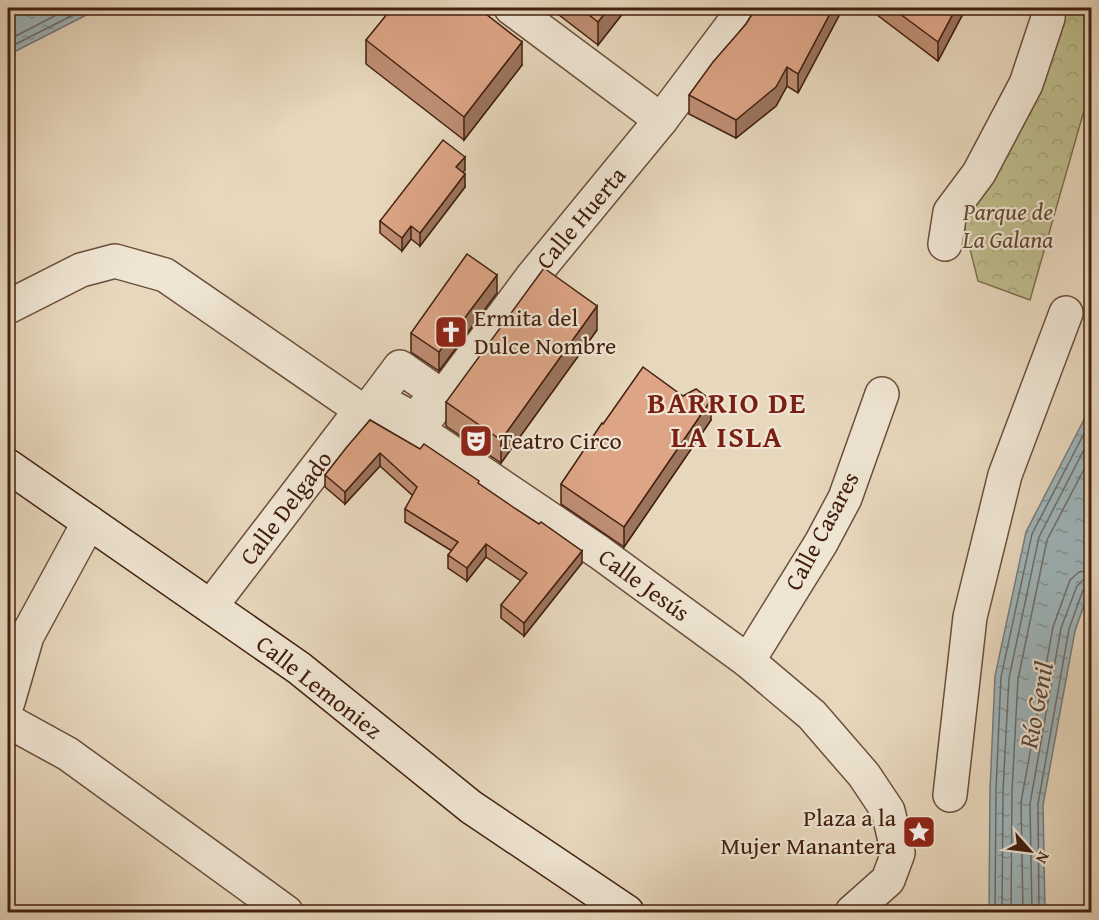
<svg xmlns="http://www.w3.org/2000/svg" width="1099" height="920" viewBox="0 0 1099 920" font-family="'Gentium Book Plus',serif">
  <defs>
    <pattern id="park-crowns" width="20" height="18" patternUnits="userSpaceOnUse" patternTransform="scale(1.5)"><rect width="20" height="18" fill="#bdbc8c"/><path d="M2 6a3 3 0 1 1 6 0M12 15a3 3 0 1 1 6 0" fill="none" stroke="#a4a178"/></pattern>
    <pattern id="water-ripples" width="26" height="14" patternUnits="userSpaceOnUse" patternTransform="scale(1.5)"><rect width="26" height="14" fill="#9db6bd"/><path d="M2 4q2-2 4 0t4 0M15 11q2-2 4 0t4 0" fill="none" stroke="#829498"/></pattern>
  </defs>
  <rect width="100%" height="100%" fill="#e7d7bc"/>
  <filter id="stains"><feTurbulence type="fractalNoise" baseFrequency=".00333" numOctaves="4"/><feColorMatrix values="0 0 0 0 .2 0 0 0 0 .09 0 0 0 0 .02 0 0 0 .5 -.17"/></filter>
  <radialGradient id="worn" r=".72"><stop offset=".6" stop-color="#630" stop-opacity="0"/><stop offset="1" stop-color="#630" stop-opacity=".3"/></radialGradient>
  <path fill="url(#park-crowns)" stroke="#806e4e" stroke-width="1.5" d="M 1045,8 L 1091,8 L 1091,86 L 1030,300 L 978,281 L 964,225 L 1039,46 Z"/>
  <g fill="url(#water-ripples)" stroke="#797a78" stroke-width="1.5">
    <path d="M 8,8 L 100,8 L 8,55 Z"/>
    <path d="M 1091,406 L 1091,585 L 1075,631 L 1043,805 L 1045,912 L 989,912 L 990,790 L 995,676 L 1026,532 Z"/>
  </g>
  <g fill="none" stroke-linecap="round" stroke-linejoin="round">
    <g stroke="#706b66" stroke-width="1.5">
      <path d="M 8,40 L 70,8"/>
      <path d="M 8,48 L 87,8"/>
      <path d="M 995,912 L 996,790 L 1001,677 L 1032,534 L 1092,418"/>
      <path d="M 1002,912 L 1003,791 L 1009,678 L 1039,537 L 1092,434"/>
      <path d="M 1011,912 L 1012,791 L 1018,679 L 1047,540 L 1092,454"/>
      <path d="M 1023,912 L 1021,802 L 1053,627 L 1070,580 L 1079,572 L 1092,570"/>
      <path d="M 1032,912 L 1030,804 L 1061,628 L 1077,586 L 1083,580 L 1092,579"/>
      <path d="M 1039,912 L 1038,804 L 1069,629 L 1083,590 L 1087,587 L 1092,586"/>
    </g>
    <defs>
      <g id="street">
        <path d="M 511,8 L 661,120"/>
        <path d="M 945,244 L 950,212 L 979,173 L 1026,84 L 1048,18 L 1049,8"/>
        <path d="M 8,307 L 81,270 L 115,261 L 165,275 L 361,410 L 392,420 L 418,430 L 599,552 L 748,661 L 812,715 L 864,775 L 888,811 L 898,853 L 888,880 L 852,912"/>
        <path d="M 400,367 L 436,392 L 416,420 L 376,399 Z"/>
        <path d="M 418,430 L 532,277 L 661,120 L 745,8"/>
        <path d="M 211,606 L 361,410"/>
        <path d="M 748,661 L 821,543 L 845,498 L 882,394"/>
        <path d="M 8,702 L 27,636 L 89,522"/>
        <path d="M 8,721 L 68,754 L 286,912"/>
        <path d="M 950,795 L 970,617 L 1005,475 L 1066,313"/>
      </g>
      <path id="secondary" d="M 8,466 L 299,668 L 471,807 L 627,912"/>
    </defs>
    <use href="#street" stroke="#6c4e3b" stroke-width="36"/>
    <use href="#secondary" stroke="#432010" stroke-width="36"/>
    <use href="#street" stroke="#efe5d3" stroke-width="33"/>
    <use href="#secondary" stroke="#efe5d3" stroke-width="33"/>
  </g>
  <g fill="#be8e73" stroke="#432010" stroke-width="1.5">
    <path d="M 550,8 L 627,8 L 598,45 Z"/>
    <path d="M 756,8 L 843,8 L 798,93 L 787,86 L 776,106 L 736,138 L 689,114 L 689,95 L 746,24 Z"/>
    <path d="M 868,8 L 966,8 L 938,61 Z"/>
    <path d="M 366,40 L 522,65 L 464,140 L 366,64 Z"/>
    <path d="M 465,170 L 463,172 L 465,187 L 420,246 L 411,239 L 402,251 L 380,233 L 380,221 Z"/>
    <path d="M 497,293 L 439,371 L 411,352 L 411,333 Z"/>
    <path d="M 597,330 L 501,463 L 446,426 L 446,402 Z"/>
    <path d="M 370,420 L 479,484 L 582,563 L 524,636 L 501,618 L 501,605 L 521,581 L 486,557 L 467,581 L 448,568 L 448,555 L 452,551 L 405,522 L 405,509 L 413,496 L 380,466 L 345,504 L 325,487 L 325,475 Z"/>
    <path d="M 711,420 L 624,547 L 561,504 L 561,484 L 603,424 Z"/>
  </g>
  <g fill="#9b745e" stroke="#432010" stroke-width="1.5">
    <path d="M 609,8 L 627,8 L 598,45 L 598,22 Z"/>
    <path d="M 833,8 L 843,8 L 798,93 L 798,74 Z"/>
    <path d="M 956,8 L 966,8 L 938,61 L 938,42 Z"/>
    <path d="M 522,42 L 522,65 L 464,140 L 464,117 Z"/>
    <path d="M 787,67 L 787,86 L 776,106 L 736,138 L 736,120 Z"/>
    <path d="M 465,157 L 465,170 L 456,180 L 456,167 Z"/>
    <path d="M 465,174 L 465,187 L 420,246 L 420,233 Z"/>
    <path d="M 411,226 L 411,239 L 402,251 L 402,238 Z"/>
    <path d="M 497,275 L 497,293 L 439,371 L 439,352 Z"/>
    <path d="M 597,306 L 597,330 L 501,463 L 501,440 Z"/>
    <path d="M 711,400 L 711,420 L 624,547 L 624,527 Z"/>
    <path d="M 380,453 L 380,466 L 345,504 L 345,492 Z"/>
    <path d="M 486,544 L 486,557 L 467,581 L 467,568 Z"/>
    <path d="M 582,551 L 582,563 L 524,636 L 524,623 Z"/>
  </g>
  <g fill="#dda586" stroke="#432010" stroke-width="1.5">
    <path d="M 392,8 L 478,8 L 522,42 L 464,117 L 366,40 Z"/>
    <path d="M 580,8 L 609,8 L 598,22 Z"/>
    <path d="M 756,8 L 833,8 L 798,74 L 787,67 L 776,87 L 736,120 L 689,95 L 713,62 L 746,24 Z"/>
    <path d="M 892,8 L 956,8 L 938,42 Z"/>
    <path d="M 443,140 L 465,157 L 456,167 L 465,174 L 420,233 L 411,226 L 402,238 L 380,221 Z"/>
    <path d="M 467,254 L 497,275 L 439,352 L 411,333 Z"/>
    <path d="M 544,268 L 597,306 L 501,440 L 446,402 Z"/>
    <path d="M 643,367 L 683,396 L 696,389 L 711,400 L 624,527 L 561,484 L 602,423 L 603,424 Z"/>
    <path d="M 370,420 L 420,449 L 424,444 L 479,481 L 478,483 L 513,507 L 539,524 L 541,522 L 582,551 L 524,623 L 501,605 L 527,573 L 486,544 L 467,568 L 448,555 L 458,542 L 405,509 L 417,487 L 380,453 L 345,492 L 325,475 L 346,448 Z"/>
  </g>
  <defs>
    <symbol id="church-square" viewBox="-11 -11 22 22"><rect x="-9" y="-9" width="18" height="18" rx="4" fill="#8f2418" stroke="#efe5d3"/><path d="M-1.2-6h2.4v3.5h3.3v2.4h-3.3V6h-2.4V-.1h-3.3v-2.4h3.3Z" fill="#fff"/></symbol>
    <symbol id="theatre-square" viewBox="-11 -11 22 22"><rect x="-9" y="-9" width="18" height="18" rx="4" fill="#8f2418" stroke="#efe5d3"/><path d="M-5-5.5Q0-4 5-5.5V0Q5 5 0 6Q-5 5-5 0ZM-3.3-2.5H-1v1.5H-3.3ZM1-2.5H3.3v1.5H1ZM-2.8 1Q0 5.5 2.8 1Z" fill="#fff"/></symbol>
    <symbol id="sight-square" viewBox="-11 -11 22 22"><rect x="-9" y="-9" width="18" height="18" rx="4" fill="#8f2418" stroke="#efe5d3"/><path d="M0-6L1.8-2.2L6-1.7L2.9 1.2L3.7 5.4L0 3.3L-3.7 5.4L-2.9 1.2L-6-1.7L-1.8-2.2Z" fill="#fff"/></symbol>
  </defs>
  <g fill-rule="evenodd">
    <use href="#church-square" x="432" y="313" width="38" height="38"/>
    <use href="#theatre-square" x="457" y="422" width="38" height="38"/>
    <use href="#sight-square" x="900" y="813" width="38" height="38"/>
  </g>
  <g text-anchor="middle" stroke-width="4.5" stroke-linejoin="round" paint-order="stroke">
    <g font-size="24" font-style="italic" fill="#62472f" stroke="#efe5d3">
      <text x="1008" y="220">Parque de<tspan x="1008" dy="28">La Galana</tspan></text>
    </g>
    <g font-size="24" fill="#432010" stroke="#efe5d3">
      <text transform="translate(581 218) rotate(-50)" y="8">Calle Huerta</text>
      <text transform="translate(286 508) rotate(-53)" y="8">Calle Delgado</text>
      <text transform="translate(822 531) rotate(-62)" y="8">Calle Casares</text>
      <text transform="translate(644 585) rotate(36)" y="8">Calle Jesús</text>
      <text transform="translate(319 687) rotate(38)" y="8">Calle Lemoniez</text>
    </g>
    <g font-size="24" fill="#432010" stroke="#efe5d3" text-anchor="start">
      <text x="474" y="326">Ermita del<tspan x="474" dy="28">Dulce Nombre</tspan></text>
      <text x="499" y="449">Teatro Circo</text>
      <text x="896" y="826" text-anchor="end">Plaza a la<tspan x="896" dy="28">Mujer Manantera</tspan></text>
    </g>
    <g font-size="26" font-style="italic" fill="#5a463b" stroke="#efe5d3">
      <text transform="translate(1036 705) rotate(-79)" y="9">Río Genil</text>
    </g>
    <g font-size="30" font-weight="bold" letter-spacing="1.5" fill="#7a1f14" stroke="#efe5d3">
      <text x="727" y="413">BARRIO DE<tspan x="727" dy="34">LA ISLA</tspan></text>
    </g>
  </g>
  <rect width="1099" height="920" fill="none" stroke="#e7d7bc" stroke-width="30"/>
  <rect x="9" y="9" width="1081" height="902" fill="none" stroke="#432010" stroke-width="3"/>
  <rect x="15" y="15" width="1069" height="890" fill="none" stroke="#432010" stroke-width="1.5"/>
  <g transform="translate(1030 851) rotate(118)" stroke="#efe5d3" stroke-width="4.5" paint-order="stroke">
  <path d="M0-4.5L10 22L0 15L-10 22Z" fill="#432010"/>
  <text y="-9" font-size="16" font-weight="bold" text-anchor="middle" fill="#432010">N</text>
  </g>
  <rect width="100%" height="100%" filter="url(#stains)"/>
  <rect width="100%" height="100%" fill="url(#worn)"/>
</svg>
